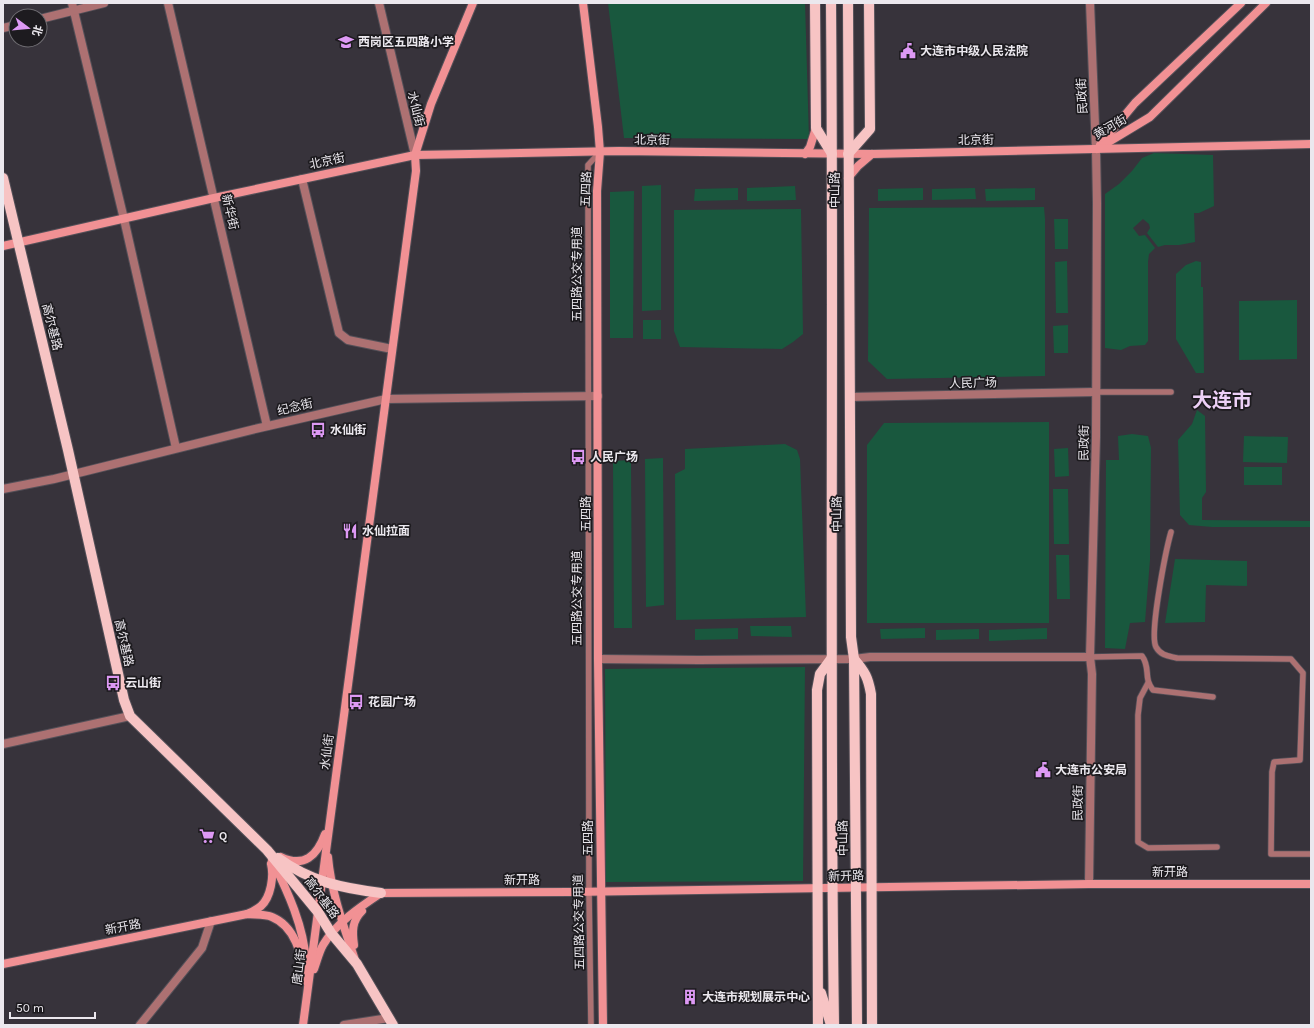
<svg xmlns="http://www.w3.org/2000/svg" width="1314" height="1028" viewBox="0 0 1314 1028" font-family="Karla,'Noto Sans SC',sans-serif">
  <rect width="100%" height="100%" fill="#37333b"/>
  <g fill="#19583e">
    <path d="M 608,3 L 805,3 L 809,139 L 624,138 Z"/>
    <path d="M 1154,153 L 1213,155 L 1214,206 L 1199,213 L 1194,213 L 1195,242 L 1179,245 L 1165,245 L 1158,247 L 1147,233 L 1150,228 L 1149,224 L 1143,219 L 1133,228 L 1139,236 L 1145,235 L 1155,248 L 1149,254 L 1148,262 L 1148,341 L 1145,345 L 1130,346 L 1121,350 L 1105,348 L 1105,194 L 1119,184 L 1132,171 L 1142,158 Z"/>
    <path d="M 661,185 L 661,310 L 642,311 L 642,186 Z"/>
    <path d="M 795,186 L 796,200 L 747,201 L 747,188 Z"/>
    <path d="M 738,188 L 738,200 L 694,201 L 695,189 Z"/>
    <path d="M 923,188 L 923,200 L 878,201 L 878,189 Z"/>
    <path d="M 975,188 L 976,199 L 932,200 L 932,189 Z"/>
    <path d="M 1035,188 L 1035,200 L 986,201 L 985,189 Z"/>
    <path d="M 634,191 L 633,338 L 610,338 L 610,192 Z"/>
    <path d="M 1044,207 L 1045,219 L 1045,376 L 887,379 L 868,361 L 869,208 Z"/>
    <path d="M 801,209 L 803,334 L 793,342 L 782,349 L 680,347 L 674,331 L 674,210 Z"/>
    <path d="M 1054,219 L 1068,219 L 1068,249 L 1055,249 Z"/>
    <path d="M 1067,261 L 1068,313 L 1056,313 L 1055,262 Z"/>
    <path d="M 1196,261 L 1201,262 L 1201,287 L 1203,287 L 1204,373 L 1196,373 L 1176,339 L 1176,274 L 1186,265 Z"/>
    <path d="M 1297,300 L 1297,359 L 1239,360 L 1239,301 Z"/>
    <rect x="643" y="320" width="18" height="19"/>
    <path d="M 1068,325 L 1068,353 L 1054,353 L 1053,326 Z"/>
    <path d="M 1197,410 L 1205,416 L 1206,492 L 1202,498 L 1202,520 L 1311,521 L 1311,527 L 1212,527 L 1189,525 L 1180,515 L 1178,440 L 1192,424 Z"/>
    <path d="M 1049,422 L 1049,623 L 867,623 L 867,445 L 884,423 Z"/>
    <path d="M 1132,434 L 1148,436 L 1151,448 L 1150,560 L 1145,622 L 1130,623 L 1125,649 L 1105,648 L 1106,460 L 1119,460 L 1118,436 Z"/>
    <path d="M 1244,436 L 1288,437 L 1287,463 L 1243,462 Z"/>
    <path d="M 785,444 L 797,450 L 800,459 L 806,617 L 676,620 L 675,474 L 685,469 L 685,449 Z"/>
    <path d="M 1068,448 L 1069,476 L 1055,477 L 1054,449 Z"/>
    <path d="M 663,458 L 664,605 L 646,607 L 645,459 Z"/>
    <path d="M 631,460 L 632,628 L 614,628 L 613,461 Z"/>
    <rect x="1244" y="467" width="38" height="18"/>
    <path d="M 1053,489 L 1068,489 L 1069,544 L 1054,544 Z"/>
    <path d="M 1056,555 L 1069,555 L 1070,599 L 1057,599 Z"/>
    <path d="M 1175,559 L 1247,561 L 1247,586 L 1206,585 L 1205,622 L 1165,623 Z"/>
    <path d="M 750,626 L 791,626 L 792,637 L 751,636 Z"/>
    <path d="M 738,628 L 738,639 L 695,640 L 695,629 Z"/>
    <path d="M 925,628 L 925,638 L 881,639 L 880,629 Z"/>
    <path d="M 1047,628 L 1047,639 L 989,641 L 989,630 Z"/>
    <path d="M 979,629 L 979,639 L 936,640 L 936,630 Z"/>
    <path d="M 805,667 L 803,881 L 606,882 L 605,669 Z"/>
  </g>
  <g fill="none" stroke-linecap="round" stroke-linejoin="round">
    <defs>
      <g id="lane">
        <path d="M 1096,392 L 1171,392"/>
        <path d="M 1171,532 C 1166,550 1149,634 1156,647 C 1161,656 1169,656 1177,658 L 1291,659 L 1303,673 L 1300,760 L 1274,762 L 1272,772 L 1271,854 L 1311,854"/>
        <path d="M 1090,657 L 1142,656 C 1151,668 1143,678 1153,690 L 1213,697"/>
        <path d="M 1148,683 L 1140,698 L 1138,715 L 1138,842 L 1148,848 L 1217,847"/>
        <path d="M 591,1025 L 589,892 L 588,165 L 600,152"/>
      </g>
      <g id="street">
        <path d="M 72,3 L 124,219 L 176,448"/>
        <path d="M 168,3 L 267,426"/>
        <path d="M 379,3 L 415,155"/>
        <path d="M 40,19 L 104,3"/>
        <path d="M 3,28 L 16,25"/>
        <path d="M 302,179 L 339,333 L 348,340 L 392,349"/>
        <path d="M 849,397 L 1096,392"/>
        <path d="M 3,489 L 54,479 L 255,429 L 386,399 L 598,396"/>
        <path d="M 598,659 L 699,660 L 854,659 L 870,657 L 1090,657"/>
        <path d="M 3,744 L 130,716"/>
        <path d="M 1089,884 L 1092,674 L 1090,657 L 1096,437 L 1097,203 L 1096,150 L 1090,3"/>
        <path d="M 140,1025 L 202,948 L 211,921"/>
        <path d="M 344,1025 L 389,1018"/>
      </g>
      <g id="secondary">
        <path d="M 583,3 L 598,127 L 600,152 L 597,191 L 598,659 L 603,1025"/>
        <path d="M 1100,145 L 1135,103 L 1241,3"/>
        <path d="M 1097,149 L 1150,117 L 1266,3"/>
        <path d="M 805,154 L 810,147 L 816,128"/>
        <path d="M 848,178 L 858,166 L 872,154"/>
        <path d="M 3,246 L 214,198 L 415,155 L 619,151 L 872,154 L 1311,144"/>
        <path d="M 281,857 C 304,868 317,856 325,834"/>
        <path d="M 328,857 C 331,892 344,927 355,960"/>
        <path d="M 272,860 C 288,892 304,927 306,962"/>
        <path d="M 381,893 L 571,892 L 1089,884 L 1311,884"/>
        <path d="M 247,914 C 252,912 257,909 261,906 C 271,897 274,876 271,864"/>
        <path d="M 354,945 C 352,931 352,921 362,911"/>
        <path d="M 3,964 L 247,914 C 255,915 265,914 272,917 C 297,927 302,959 307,982"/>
        <path d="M 314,969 C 317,961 319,952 323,945 C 336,923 360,907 381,893"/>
        <path d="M 303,1025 L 416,171 L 415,155 L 431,104 L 473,3"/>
      </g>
      <g id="primary">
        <path d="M 815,3 L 816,128 L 832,154"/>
        <path d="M 831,3 C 834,344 829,684 834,1025"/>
        <path d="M 848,3 L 851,637 L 854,659 L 857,1025"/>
        <path d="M 848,154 L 870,129 L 869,3"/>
        <path d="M 3,178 L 68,450 L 124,700 L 130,716 L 267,850 L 318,912 L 331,933 L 357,964 L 393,1025"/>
        <path d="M 854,659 C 865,672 868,677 871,694 L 872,1025"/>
        <path d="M 278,858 C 311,882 342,888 381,893"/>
        <path d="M 821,993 L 831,1025"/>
        <path d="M 818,1025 L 817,690 L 820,674 L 831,659"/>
      </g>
    </defs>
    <use href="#lane" stroke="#545058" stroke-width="7"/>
    <use href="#street" stroke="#545058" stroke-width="10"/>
    <use href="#secondary" stroke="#545058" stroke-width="10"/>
    <use href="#primary" stroke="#545058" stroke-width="12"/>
    <use href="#lane" stroke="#ad7172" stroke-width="5.5"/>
    <use href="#street" stroke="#ad7172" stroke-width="8"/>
    <use href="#secondary" stroke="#f19194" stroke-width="8"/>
    <use href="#primary" stroke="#f7c4c4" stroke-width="10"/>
  </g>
  <defs>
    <symbol id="school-bare" viewBox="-9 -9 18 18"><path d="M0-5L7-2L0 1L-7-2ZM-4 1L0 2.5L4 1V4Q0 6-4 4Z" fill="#dd99f4" stroke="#1d1b1f" stroke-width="2.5" paint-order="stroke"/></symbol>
    <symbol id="civic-bare" viewBox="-9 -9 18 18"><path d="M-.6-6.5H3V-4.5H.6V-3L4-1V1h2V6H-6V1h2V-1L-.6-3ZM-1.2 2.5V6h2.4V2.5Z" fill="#dd99f4" stroke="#1d1b1f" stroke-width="2.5" paint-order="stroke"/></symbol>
    <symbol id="bus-bare" viewBox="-9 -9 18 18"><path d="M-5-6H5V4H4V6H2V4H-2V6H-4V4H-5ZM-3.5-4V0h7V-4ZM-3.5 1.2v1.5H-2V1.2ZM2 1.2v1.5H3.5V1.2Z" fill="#dd99f4" stroke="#1d1b1f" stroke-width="2.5" paint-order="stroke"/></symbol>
    <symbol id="restaurant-bare" viewBox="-9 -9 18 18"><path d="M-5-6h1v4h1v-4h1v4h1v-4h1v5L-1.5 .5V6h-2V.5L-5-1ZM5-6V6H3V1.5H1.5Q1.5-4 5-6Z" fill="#dd99f4" stroke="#1d1b1f" stroke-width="2.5" paint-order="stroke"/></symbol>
    <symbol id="supermarket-bare" viewBox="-9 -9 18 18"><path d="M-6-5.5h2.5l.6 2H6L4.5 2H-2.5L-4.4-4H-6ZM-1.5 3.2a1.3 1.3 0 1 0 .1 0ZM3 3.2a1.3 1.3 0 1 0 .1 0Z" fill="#dd99f4" stroke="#1d1b1f" stroke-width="2.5" paint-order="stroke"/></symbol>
    <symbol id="building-bare" viewBox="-9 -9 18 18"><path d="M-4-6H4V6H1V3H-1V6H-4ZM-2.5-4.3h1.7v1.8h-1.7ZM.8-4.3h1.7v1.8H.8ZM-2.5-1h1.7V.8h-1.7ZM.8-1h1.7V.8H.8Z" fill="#dd99f4" stroke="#1d1b1f" stroke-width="2.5" paint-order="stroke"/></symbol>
  </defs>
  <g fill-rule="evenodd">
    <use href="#school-bare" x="335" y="31" width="22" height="22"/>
    <use href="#civic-bare" x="897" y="40" width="22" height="22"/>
    <use href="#bus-bare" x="307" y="419" width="22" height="22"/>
    <use href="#bus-bare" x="567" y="446" width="22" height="22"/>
    <use href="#restaurant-bare" x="339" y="520" width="22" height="22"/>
    <use href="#bus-bare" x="102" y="672" width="22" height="22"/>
    <use href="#bus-bare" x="345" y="691" width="22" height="22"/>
    <use href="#civic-bare" x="1032" y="759" width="22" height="22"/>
    <use href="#supermarket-bare" x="196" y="825" width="22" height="22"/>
    <use href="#building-bare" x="679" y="986" width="22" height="22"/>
  </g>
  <g text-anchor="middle" stroke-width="3.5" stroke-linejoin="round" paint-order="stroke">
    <g font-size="12" font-weight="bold" fill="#ebe8ee" stroke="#1d1b1f" text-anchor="start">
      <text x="358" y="46">西岗区五四路小学</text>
      <text x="920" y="55">大连市中级人民法院</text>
      <text x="330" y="434">水仙街</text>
      <text x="590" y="461">人民广场</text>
      <text x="362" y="535">水仙拉面</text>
      <text x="125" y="687">云山街</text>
      <text x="368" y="706">花园广场</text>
      <text x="1055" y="774">大连市公安局</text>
      <text x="219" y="840">Q</text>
      <text x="702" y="1001">大连市规划展示中心</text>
    </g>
    <g font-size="12" fill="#ebe8ee" stroke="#1d1b1f">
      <text transform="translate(1082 96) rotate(-93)" y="4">民政街</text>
      <text transform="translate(416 109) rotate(76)" y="4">水仙街</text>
      <text transform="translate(1110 127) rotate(-30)" y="4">黄河街</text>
      <text transform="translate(652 140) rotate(1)" y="4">北京街</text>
      <text transform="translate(976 140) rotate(-1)" y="4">北京街</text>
      <text transform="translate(327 161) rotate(-12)" y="4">北京街</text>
      <text transform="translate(586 189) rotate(-88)" y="4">五四路</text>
      <text transform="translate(835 190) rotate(-90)" y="4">中山路</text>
      <text transform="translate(230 212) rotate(77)" y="4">新华街</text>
      <text transform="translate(577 274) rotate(-90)" y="4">五四路公交专用道</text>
      <text transform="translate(52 327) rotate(76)" y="4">高尔基路</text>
      <text transform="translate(973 383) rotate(-1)" y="4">人民广场</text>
      <text transform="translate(295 407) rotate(-13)" y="4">纪念街</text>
      <text transform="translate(1084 443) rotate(-89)" y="4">民政街</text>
      <text transform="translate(586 514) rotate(-90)" y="4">五四路</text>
      <text transform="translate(837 514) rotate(-91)" y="4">中山路</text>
      <text transform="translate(577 598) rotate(-90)" y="4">五四路公交专用道</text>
      <text transform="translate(124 643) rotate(77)" y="4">高尔基路</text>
      <text transform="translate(327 752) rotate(-83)" y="4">水仙街</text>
      <text transform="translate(1078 803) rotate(-89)" y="4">民政街</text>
      <text transform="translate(588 838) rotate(-90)" y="4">五四路</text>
      <text transform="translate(843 838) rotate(-91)" y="4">中山路</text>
      <text x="1170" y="876">新开路</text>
      <text transform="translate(846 876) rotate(-2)" y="4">新开路</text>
      <text x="522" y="884">新开路</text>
      <text transform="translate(322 898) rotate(53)" y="4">高尔基路</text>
      <text transform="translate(579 922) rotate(-91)" y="4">五四路公交专用道</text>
      <text transform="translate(123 927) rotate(-11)" y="4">新开路</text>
      <text transform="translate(299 967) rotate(-83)" y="4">唐山街</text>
    </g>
    <g font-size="20" font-weight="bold" fill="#edd0f7" stroke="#1d1b1f">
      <text x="1222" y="407">大连市</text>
    </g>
  </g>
  <rect width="1314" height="1028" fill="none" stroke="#ebe8ee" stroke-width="8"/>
  <g transform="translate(28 28) rotate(106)"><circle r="19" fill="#1d1b1f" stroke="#6f6d72"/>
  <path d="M0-3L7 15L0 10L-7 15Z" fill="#dd99f4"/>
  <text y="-6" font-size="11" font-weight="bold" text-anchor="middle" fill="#ebe8ee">北</text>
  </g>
  <path d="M10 1012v6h85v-6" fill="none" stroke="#ebe8ee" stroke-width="2"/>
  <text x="16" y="1012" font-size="12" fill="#ebe8ee" stroke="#1d1b1f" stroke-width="3" paint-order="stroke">50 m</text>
</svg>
